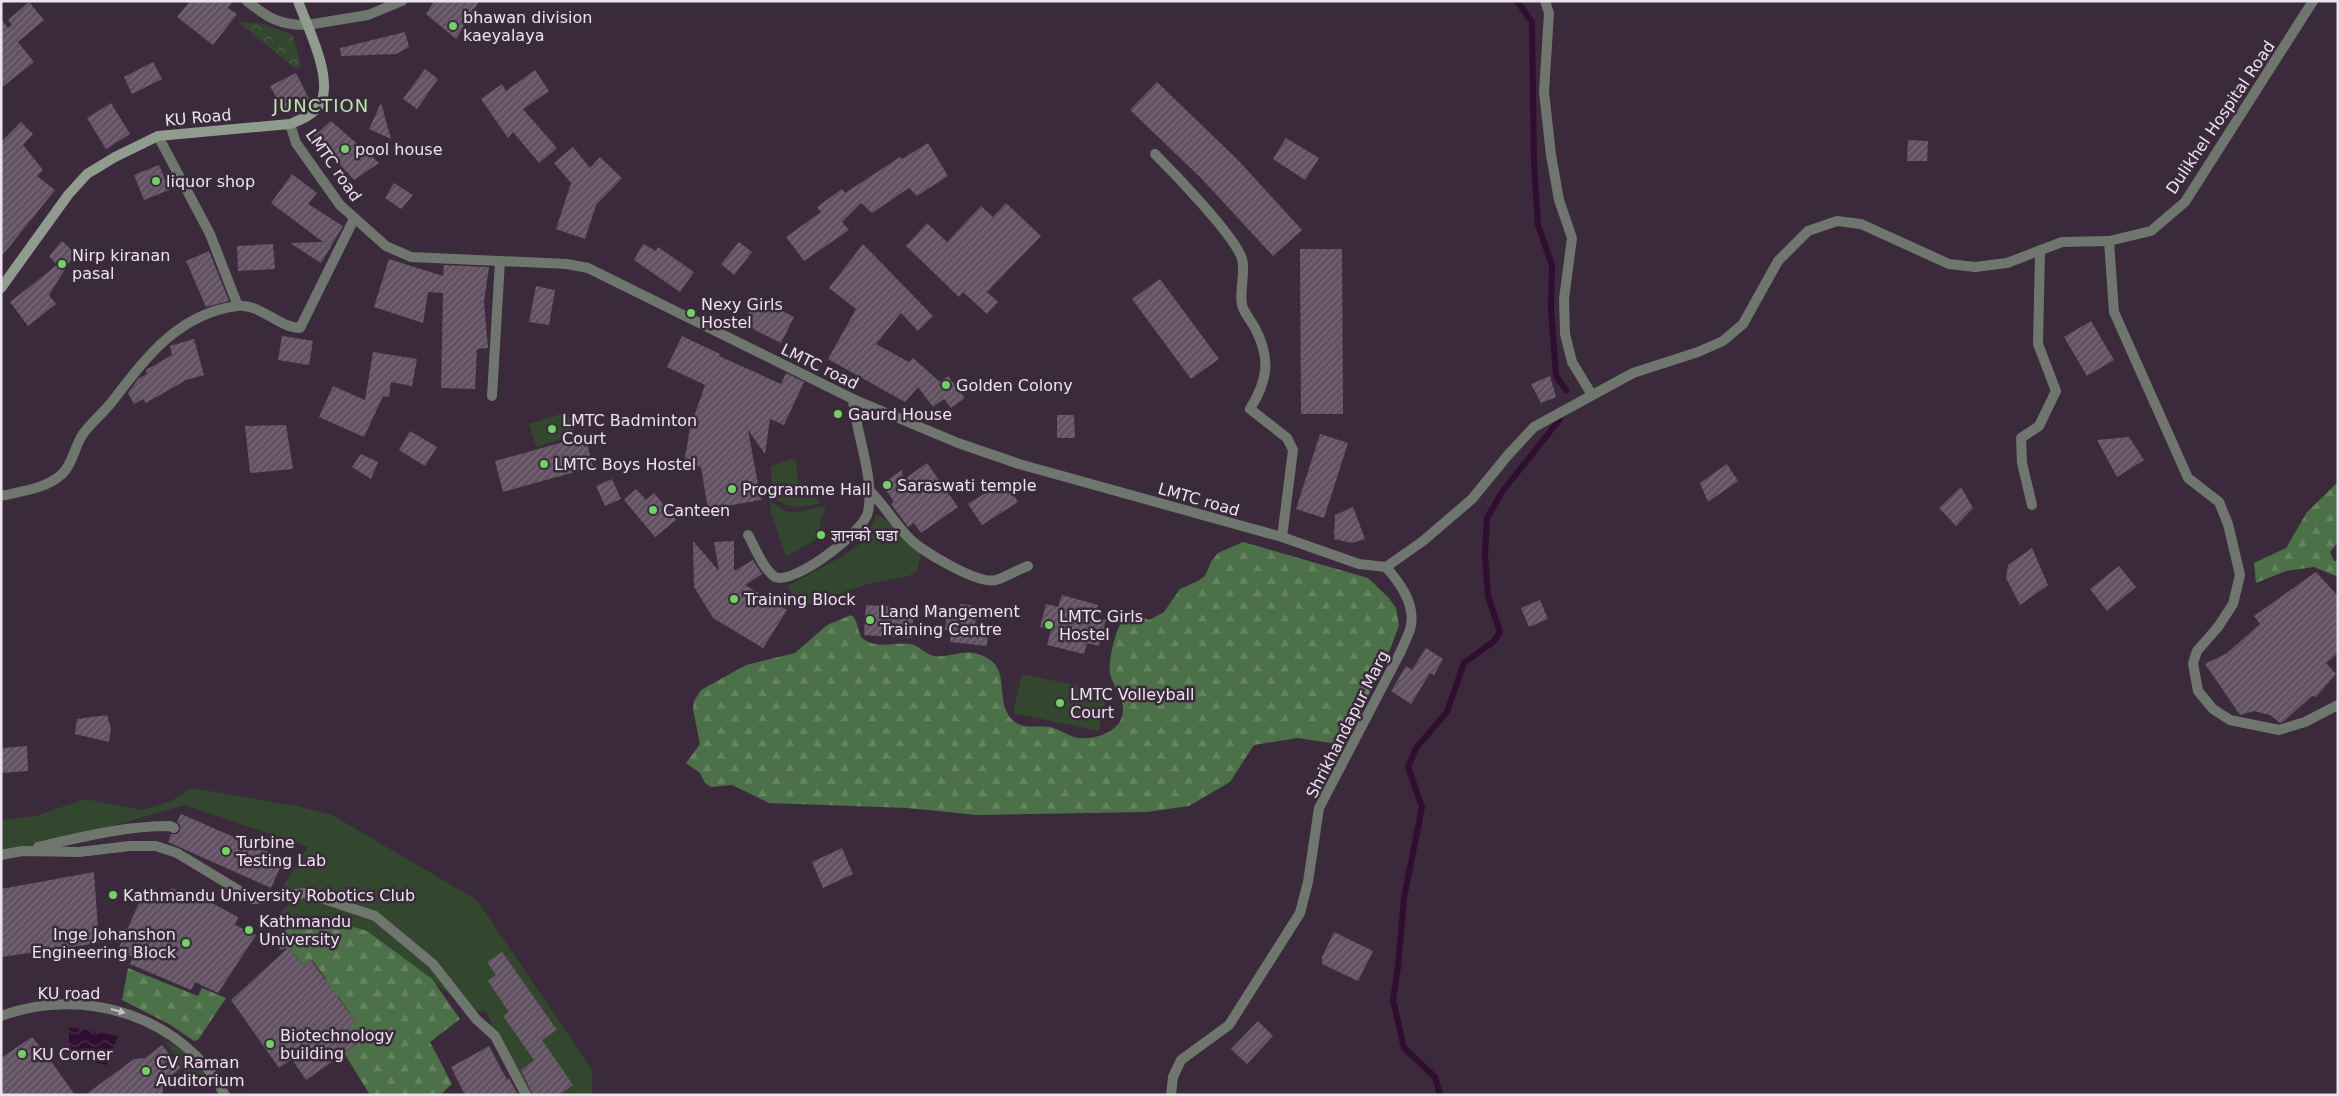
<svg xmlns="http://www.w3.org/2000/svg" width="2339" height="1096" viewBox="0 0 2339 1096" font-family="'DejaVu Sans','Noto Sans Devanagari',sans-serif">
  <defs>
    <pattern id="forest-firs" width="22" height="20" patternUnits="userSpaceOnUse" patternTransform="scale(1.25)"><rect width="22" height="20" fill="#4c7047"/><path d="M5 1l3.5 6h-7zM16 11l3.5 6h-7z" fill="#668462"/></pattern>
    <pattern id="park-crowns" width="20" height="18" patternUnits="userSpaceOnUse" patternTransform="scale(1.25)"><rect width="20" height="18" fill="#32472e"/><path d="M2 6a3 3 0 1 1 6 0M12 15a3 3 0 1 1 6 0" fill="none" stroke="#50614d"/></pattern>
    <pattern id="water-waves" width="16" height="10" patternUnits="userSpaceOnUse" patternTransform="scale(1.25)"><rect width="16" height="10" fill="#2f0e32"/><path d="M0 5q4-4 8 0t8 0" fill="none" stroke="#4d3150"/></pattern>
    <pattern id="building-hatch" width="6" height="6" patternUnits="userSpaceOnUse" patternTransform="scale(1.25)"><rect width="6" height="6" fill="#625162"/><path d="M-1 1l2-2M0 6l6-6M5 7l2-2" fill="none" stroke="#796a79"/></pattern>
  </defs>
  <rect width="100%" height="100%" fill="#3a2a3b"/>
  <g fill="#32472e">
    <path d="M 568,412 L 575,435 L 536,447 L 529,424 Z"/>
    <path d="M 795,458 L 800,490 L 820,501 L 818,504 C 798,508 787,509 772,496 L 771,466 Z"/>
    <path d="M 770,501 L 785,511 L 795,512 L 826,506 L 820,524 L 819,538 L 786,557 L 770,509 Z"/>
    <path d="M 877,514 C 893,523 905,543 921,554 L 917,571 L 909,576 L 868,584 L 801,607 L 787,586 L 843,556 L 864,541 Z"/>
    <path d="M 1022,674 L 1107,692 L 1099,731 L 1013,713 Z"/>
    <path d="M 192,788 L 297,806 L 332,815 L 477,900 L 592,1070 L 592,1095 L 524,1095 L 486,1012 L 470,1010 L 367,931 L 320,917 L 282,932 L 270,923 L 292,901 L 283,886 L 308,847 L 185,805 L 1,858 L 1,820 L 36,816 L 85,799 L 141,810 L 171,801 Z"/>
    <path d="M 165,1041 L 189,1053 L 208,1076 L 193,1085 Z"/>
  </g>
  <g fill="url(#forest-firs)">
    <path d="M 2338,482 L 2338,542 L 2330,552 L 2334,561 L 2338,561 L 2338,577 L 2314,567 L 2286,571 L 2256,583 L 2254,563 L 2286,548 L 2307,512 Z"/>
    <path d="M 1243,542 L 1368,578 L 1388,597 L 1396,608 L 1399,625 L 1391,647 L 1345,745 L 1297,738 L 1254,745 L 1230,782 L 1189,806 L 1147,812 L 977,815 L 907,808 L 769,803 L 732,785 L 711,787 L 705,783 L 700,773 L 686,763 L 700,744 L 693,709 L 694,701 L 701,690 L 746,665 L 795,653 L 827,625 L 851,615 C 860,621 856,635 865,640 C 878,649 896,642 910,644 C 919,645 925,654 934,656 C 953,658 967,645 989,659 C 1011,673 993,707 1016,723 C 1026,729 1039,725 1050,727 C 1058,729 1066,734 1074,737 C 1093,742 1124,732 1123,709 C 1123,697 1112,685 1110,673 C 1108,663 1115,630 1122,622 C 1125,618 1130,616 1134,613 L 1149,620 L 1164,612 L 1180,589 L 1198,581 L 1205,576 L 1211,562 L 1218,553 Z"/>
    <path d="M 320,917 L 367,931 L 432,979 L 460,1019 L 430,1042 L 452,1084 L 440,1095 L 370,1095 L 344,1053 L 360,1042 L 348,1027 L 355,1021 L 338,996 L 330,1001 L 320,987 L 326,979 L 312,960 L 303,965 L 288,948 L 279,950 L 286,930 Z"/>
    <path d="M 128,968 L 198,996 L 202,988 L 226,998 L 198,1040 L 194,1041 L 169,1024 L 122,1000 Z"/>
  </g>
  <path fill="url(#park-crowns)" d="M 238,22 L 263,24 L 293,35 L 301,67 L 295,68 Z"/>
  <path fill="url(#water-waves)" d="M 69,1027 L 118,1036 L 107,1065 L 69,1057 Z"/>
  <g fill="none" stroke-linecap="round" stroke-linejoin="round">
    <g stroke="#2f0e32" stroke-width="6">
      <path d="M 1517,1 L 1532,22 L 1534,162 L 1538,225 L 1552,265 L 1551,309 L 1556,376 L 1566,390"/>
      <path d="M 1440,1095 L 1435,1077 L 1404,1048 L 1393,1000 L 1398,966 L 1404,898 L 1422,807 L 1408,767 L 1416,748 L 1447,712 L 1464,663 L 1493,642 L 1500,632 L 1488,596 L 1485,554 L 1487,518 L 1502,492 L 1560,419"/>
    </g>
  </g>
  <g fill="url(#building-hatch)">
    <path d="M 190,1 L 233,1 L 228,8 L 237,14 L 213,45 L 177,17 Z"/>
    <path d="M 434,1 L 479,1 L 456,39 L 426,14 Z"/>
    <path d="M 29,2 L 44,20 L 18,42 L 34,62 L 1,88 L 1,19 L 8,28 L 12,25 L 8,20 Z"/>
    <path d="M 405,32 L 409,47 L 396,54 L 341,56 L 340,48 Z"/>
    <path d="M 153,62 L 162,79 L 132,94 L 124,77 Z"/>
    <path d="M 425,69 L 438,79 L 417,109 L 403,99 Z"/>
    <path d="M 535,70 L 549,91 L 523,109 L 557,148 L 539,163 L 513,132 L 508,138 L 481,99 L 502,84 L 506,91 Z"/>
    <path d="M 296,73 L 309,99 L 284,112 L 270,86 Z"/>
    <path d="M 1157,82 L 1237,159 L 1302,230 L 1273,256 L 1201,178 L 1130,110 Z"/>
    <path d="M 111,103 L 130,134 L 106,149 L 87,118 Z"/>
    <path d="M 381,103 L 391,139 L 369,129 Z"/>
    <path d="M 331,121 L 369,154 L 379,163 L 354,180 L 314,136 Z"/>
    <path d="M 21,122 L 33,134 L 23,145 L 43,170 L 37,176 L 55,190 L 1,257 L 1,142 Z"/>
    <path d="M 1286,138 L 1319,158 L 1305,180 L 1273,159 Z"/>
    <path d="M 1908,140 L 1928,141 L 1927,161 L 1907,161 Z"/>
    <path d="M 928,143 L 948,176 L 917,196 L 909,188 L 872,213 L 861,203 L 842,222 L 849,230 L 804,261 L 786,237 L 821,212 L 817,207 L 842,189 L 845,193 L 900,157 L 902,159 Z"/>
    <path d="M 573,147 L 590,168 L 600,157 L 622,178 L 596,205 L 585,239 L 556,229 L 571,183 L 554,163 Z"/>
    <path d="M 159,165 L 169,190 L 144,200 L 134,175 Z"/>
    <path d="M 292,174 L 317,193 L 308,204 L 343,226 L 321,263 L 290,243 L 323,242 L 271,203 Z"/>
    <path d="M 394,183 L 413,195 L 401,209 L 385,198 Z"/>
    <path d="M 1006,203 L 1041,236 L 987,292 L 998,302 L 987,314 L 963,292 L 959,297 L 906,246 L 927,223 L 947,242 L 981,206 L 993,217 Z"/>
    <path d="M 62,241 L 75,253 L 49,295 L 56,304 L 28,326 L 10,302 L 57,265 L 49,256 Z"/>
    <path d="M 739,242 L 752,252 L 734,275 L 721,264 Z"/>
    <path d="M 273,244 L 275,269 L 238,271 L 237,246 Z"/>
    <path d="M 643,244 L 656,251 L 658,247 L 694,272 L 680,292 L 634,260 Z"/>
    <path d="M 863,244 L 933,316 L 918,331 L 901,313 L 876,344 L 909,362 L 913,358 L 940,382 L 948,376 L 965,398 L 951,408 L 944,399 L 933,407 L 918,387 L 905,402 L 828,359 L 856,309 L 829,288 Z"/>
    <path d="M 1300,249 L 1342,249 L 1343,414 L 1301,414 Z"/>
    <path d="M 209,251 L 229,301 L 206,307 L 186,261 Z"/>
    <path d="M 389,259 L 443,276 L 444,265 L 489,267 L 484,302 L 488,348 L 477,349 L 475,389 L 441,388 L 443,293 L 428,292 L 423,323 L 374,307 Z"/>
    <path d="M 1160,279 L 1219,359 L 1191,379 L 1132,299 Z"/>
    <path d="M 536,286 L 555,290 L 549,325 L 529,322 Z"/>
    <path d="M 756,297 L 794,317 L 781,343 L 743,324 Z"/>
    <path d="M 2091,321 L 2114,360 L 2087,376 L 2064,337 Z"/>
    <path d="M 282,336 L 313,341 L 309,365 L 278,360 Z"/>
    <path d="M 682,336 L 720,354 L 719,356 L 781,384 L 786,373 L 804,382 L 784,425 L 770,419 L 765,454 L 748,430 L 761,500 L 708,509 L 701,467 L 684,464 L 690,428 L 705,385 L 667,367 Z"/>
    <path d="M 194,339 L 204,375 L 186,380 L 146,403 L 143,399 L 134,404 L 128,393 L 138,379 L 147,374 L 146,370 L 172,355 L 170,346 Z"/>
    <path d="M 373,352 L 417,359 L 412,386 L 391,382 L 389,397 L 383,396 L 364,437 L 319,417 L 333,386 L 365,400 Z"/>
    <path d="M 1550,376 L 1556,397 L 1541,403 L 1531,384 Z"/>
    <path d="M 1057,415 L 1074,415 L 1075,438 L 1057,438 Z"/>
    <path d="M 286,425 L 293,469 L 250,473 L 245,426 Z"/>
    <path d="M 410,431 L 437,447 L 425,466 L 399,450 Z"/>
    <path d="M 1320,434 L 1348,443 L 1324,518 L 1296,509 Z"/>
    <path d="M 585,436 L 593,467 L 503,492 L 495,461 Z"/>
    <path d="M 2129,437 L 2144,460 L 2117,477 L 2097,440 Z"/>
    <path d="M 361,454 L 378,462 L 371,479 L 352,467 Z"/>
    <path d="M 927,463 L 958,507 L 921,533 L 914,523 L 908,527 L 905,523 L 891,504 L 894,502 L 882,484 L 902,470 L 903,480 Z"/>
    <path d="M 1727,464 L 1738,481 L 1708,502 L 1700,483 Z"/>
    <path d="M 612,479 L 621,499 L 605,506 L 596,486 Z"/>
    <path d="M 1005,481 L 1018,502 L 982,525 L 968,504 Z"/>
    <path d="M 1961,487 L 1973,508 L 1956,526 L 1939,508 Z"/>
    <path d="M 636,489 L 646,500 L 654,493 L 676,520 L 655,537 L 624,500 Z"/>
    <path d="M 1353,507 L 1365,539 L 1352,543 L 1334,539 L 1335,515 Z"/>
    <path d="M 693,541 L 719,571 L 714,542 L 734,541 L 734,571 L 753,560 L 762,574 L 745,585 L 787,610 L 763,648 L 713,618 L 694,587 Z"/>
    <path d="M 2032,548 L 2048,585 L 2020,605 L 2006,578 L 2008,565 Z"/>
    <path d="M 2119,566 L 2136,587 L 2107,611 L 2090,589 Z"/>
    <path d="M 2316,572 L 2338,596 L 2338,653 L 2326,663 L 2336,674 L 2316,697 L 2312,696 L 2284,721 L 2280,723 L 2270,715 L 2254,711 L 2240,715 L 2205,664 L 2227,653 L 2260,624 L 2254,616 Z"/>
    <path d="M 1062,595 L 1098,605 L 1094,617 L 1106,620 L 1099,646 L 1087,643 L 1084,654 L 1047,645 L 1051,630 L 1040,627 L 1046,604 L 1058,607 Z"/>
    <path d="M 1540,600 L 1548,619 L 1529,627 L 1521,608 Z"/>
    <path d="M 960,604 L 977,606 L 975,626 L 988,628 L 987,646 L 950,642 L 951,630 L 945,630 L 947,613 L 959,614 Z"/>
    <path d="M 866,605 L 914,608 L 912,638 L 864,635 Z"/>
    <path d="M 1426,648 L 1443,659 L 1434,675 L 1430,673 L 1411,704 L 1391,691 L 1406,666 L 1412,670 Z"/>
    <path d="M 107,715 L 111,728 L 109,742 L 75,734 L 77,719 Z"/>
    <path d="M 27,746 L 28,771 L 1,773 L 1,748 Z"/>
    <path d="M 181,814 L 284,859 L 271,888 L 168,842 L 171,834 L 177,834 L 180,831 L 180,825 L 177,822 Z"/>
    <path d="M 842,848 L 853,874 L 823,888 L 812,862 Z"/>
    <path d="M 94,872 L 99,943 L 1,957 L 1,889 Z"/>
    <path d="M 146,887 L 167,896 L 171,888 L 212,903 L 238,917 L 235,925 L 256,935 L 218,993 L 195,982 L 191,990 L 130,964 L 133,957 L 118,950 Z"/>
    <path d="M 1334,932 L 1373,951 L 1358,981 L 1322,964 L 1322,957 Z"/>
    <path d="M 288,948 L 303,965 L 311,960 L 355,1021 L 348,1027 L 360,1042 L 306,1080 L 292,1059 L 279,1068 L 231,1000 Z"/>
    <path d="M 502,952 L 557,1030 L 542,1040 L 573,1085 L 559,1095 L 533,1095 L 521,1070 L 534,1060 L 503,1016 L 509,1012 L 488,981 L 496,975 L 487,962 Z"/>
    <path d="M 1258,1021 L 1273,1036 L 1247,1064 L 1231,1049 Z"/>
    <path d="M 32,1037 L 43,1050 L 75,1095 L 1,1095 L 1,1058 Z"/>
    <path d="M 162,1045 L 181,1068 L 164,1081 L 162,1095 L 85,1095 L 134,1059 L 145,1058 Z"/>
    <path d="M 489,1046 L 507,1080 L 509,1078 L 518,1095 L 465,1095 L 451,1067 Z"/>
  </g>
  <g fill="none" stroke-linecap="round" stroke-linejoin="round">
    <g stroke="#6e766d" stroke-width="10">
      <path d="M 307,25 L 368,15 L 402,1"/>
      <path d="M 870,491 C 885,506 895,524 910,539 C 922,551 978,585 996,580 C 1006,577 1017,570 1028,566"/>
      <path d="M 748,535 C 755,547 763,569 775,577 C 793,586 865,531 868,512 C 875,478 856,434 853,399"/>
      <path d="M 38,847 C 82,837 124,826 170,826 L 174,828"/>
      <path d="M 1,855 L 22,851 L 79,852 L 130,846 L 156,846 L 177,853 L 253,899 L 306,893 L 375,916 L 433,964 L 476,1019 L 495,1036 L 526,1095"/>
    </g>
    <g stroke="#6e766d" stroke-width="10">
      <path d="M 247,1 C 268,18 279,25 307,25"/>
      <path d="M 1545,1 L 1549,13 L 1544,92 L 1551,155 L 1559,200 L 1572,238 L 1564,299 L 1565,334 L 1572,362 L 1592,395"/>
      <path d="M 290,124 L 296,143 L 340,205 L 386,246 L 411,257 L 567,264 L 588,268 L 853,399 L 958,443 L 1019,464 L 1282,537 L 1359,564 L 1386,567"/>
      <path d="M 158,136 L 210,234 L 238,306"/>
      <path d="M 1155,154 C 1173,172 1236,237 1242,259 C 1246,273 1238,296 1243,308 C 1246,315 1251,321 1255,328 C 1271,359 1268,380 1250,409 L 1287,438 L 1293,450 L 1282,537"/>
      <path d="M 2109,241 L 2114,312 L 2188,478 L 2219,502 L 2228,524 L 2240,575 L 2233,604 L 2218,627 L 2197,651 L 2193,663 L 2198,691 L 2213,709 L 2230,720 L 2279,730 L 2305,722 L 2338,705"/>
      <path d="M 492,396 L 500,261"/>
      <path d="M 1,496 C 21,491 46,489 62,474 C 73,464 74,447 83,434 C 91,423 102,414 111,403 C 145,359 177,314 237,306 C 260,303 279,328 300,328 L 354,219"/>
      <path d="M 2032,505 L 2022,463 L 2021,438 L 2039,426 L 2056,391 L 2038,344 L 2040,251"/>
      <path d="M 1386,567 L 1423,541 L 1472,499 L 1508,455 L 1534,427 L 1633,373 L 1698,352 L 1723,341 L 1743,324 L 1778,261 L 1808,231 L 1837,221 L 1861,224 L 1949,264 L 1975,267 L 2007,263 L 2062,242 L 2109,241 L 2151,231 L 2185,202 L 2313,1"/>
      <path d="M 1,1016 C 83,985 183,1016 225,1095"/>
      <path d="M 1171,1095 L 1173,1077 L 1181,1060 L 1229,1025 L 1300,913 L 1308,882 L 1319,808 L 1401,651 C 1404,643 1410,633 1411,625 C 1415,603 1399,582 1386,567"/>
    </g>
    <path stroke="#909c8e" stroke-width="10" d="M 1,288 L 68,195 L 87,174 L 115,157 L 158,136 L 290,124 C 300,120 316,114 321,102 C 333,77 307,26 298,1"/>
  </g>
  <defs><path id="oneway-solid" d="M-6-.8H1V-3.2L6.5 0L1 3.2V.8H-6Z" transform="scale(1.25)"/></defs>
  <use fill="#c7c2c7" href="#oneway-solid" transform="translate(118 1011) rotate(15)"/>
  <g fill="#6fd360" stroke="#3a2a3b" stroke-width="2">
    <circle cx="453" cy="26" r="5"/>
    <circle cx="345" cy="149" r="5"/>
    <circle cx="156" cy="181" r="5"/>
    <circle cx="62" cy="264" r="5"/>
    <circle cx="691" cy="313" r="5"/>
    <circle cx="946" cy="385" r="5"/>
    <circle cx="838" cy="414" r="5"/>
    <circle cx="552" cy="429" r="5"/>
    <circle cx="544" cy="464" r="5"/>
    <circle cx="887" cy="485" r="5"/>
    <circle cx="732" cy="489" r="5"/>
    <circle cx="653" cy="510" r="5"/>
    <circle cx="821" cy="535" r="5"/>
    <circle cx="734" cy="599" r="5"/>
    <circle cx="870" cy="620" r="5"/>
    <circle cx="1049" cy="625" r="5"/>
    <circle cx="1060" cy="703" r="5"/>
    <circle cx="226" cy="851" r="5"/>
    <circle cx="113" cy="895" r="5"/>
    <circle cx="249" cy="930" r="5"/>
    <circle cx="186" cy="943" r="5"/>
    <circle cx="270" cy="1044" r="5"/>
    <circle cx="22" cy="1054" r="5"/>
    <circle cx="146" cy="1071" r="5"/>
  </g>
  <g text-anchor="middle" stroke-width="5" stroke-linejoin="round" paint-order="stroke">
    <g font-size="16" fill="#ede3ee" stroke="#3a2a3b" text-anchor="start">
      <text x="463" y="23">bhawan division<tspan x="463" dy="18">kaeyalaya</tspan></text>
      <text x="355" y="155">pool house</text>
      <text x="166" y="187">liquor shop</text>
      <text x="72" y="261">Nirp kiranan<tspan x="72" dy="18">pasal</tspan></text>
      <text x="701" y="310">Nexy Girls<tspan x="701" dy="18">Hostel</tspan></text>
      <text x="956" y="391">Golden Colony</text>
      <text x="848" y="420">Gaurd House</text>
      <text x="562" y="426">LMTC Badminton<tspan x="562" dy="18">Court</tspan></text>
      <text x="554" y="470">LMTC Boys Hostel</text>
      <text x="897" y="491">Saraswati temple</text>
      <text x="742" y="495">Programme Hall</text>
      <text x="663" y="516">Canteen</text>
      <text x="831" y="541">ज्ञानको घडा</text>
      <text x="744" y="605">Training Block</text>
      <text x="880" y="617">Land Mangement<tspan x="880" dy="18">Training Centre</tspan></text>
      <text x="1059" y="622">LMTC Girls<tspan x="1059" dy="18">Hostel</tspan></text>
      <text x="1070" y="700">LMTC Volleyball<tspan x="1070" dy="18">Court</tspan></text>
      <text x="236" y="848">Turbine<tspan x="236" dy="18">Testing Lab</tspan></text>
      <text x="123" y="901">Kathmandu University Robotics Club</text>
      <text x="259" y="927">Kathmandu<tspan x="259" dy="18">University</tspan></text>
      <text x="176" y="940" text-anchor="end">Inge Johanshon<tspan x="176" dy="18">Engineering Block</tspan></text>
      <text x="280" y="1041">Biotechnology<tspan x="280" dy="18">building</tspan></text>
      <text x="32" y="1060">KU Corner</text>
      <text x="156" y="1068">CV Raman<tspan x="156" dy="18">Auditorium</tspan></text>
    </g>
    <g font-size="16" fill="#ede3ee" stroke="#3a2a3b">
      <text transform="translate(198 117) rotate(-5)" y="6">KU Road</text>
      <text transform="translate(2220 117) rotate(-56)" y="6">Dulikhel Hospital Road</text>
      <text transform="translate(334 165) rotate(55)" y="6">LMTC road</text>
      <text transform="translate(820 366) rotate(26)" y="6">LMTC road</text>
      <text transform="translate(1199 499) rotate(16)" y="6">LMTC road</text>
      <text transform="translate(1347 724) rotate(-63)" y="6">Shrikhandapur Marg</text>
      <text x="69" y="999">KU road</text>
    </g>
    <g font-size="18" letter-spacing="1" fill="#b5eaac" stroke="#3a2a3b">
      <text x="321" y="112">JUNCTION</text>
    </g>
  </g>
  <rect width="2339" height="1096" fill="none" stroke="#ede3ee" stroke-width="5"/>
</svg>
